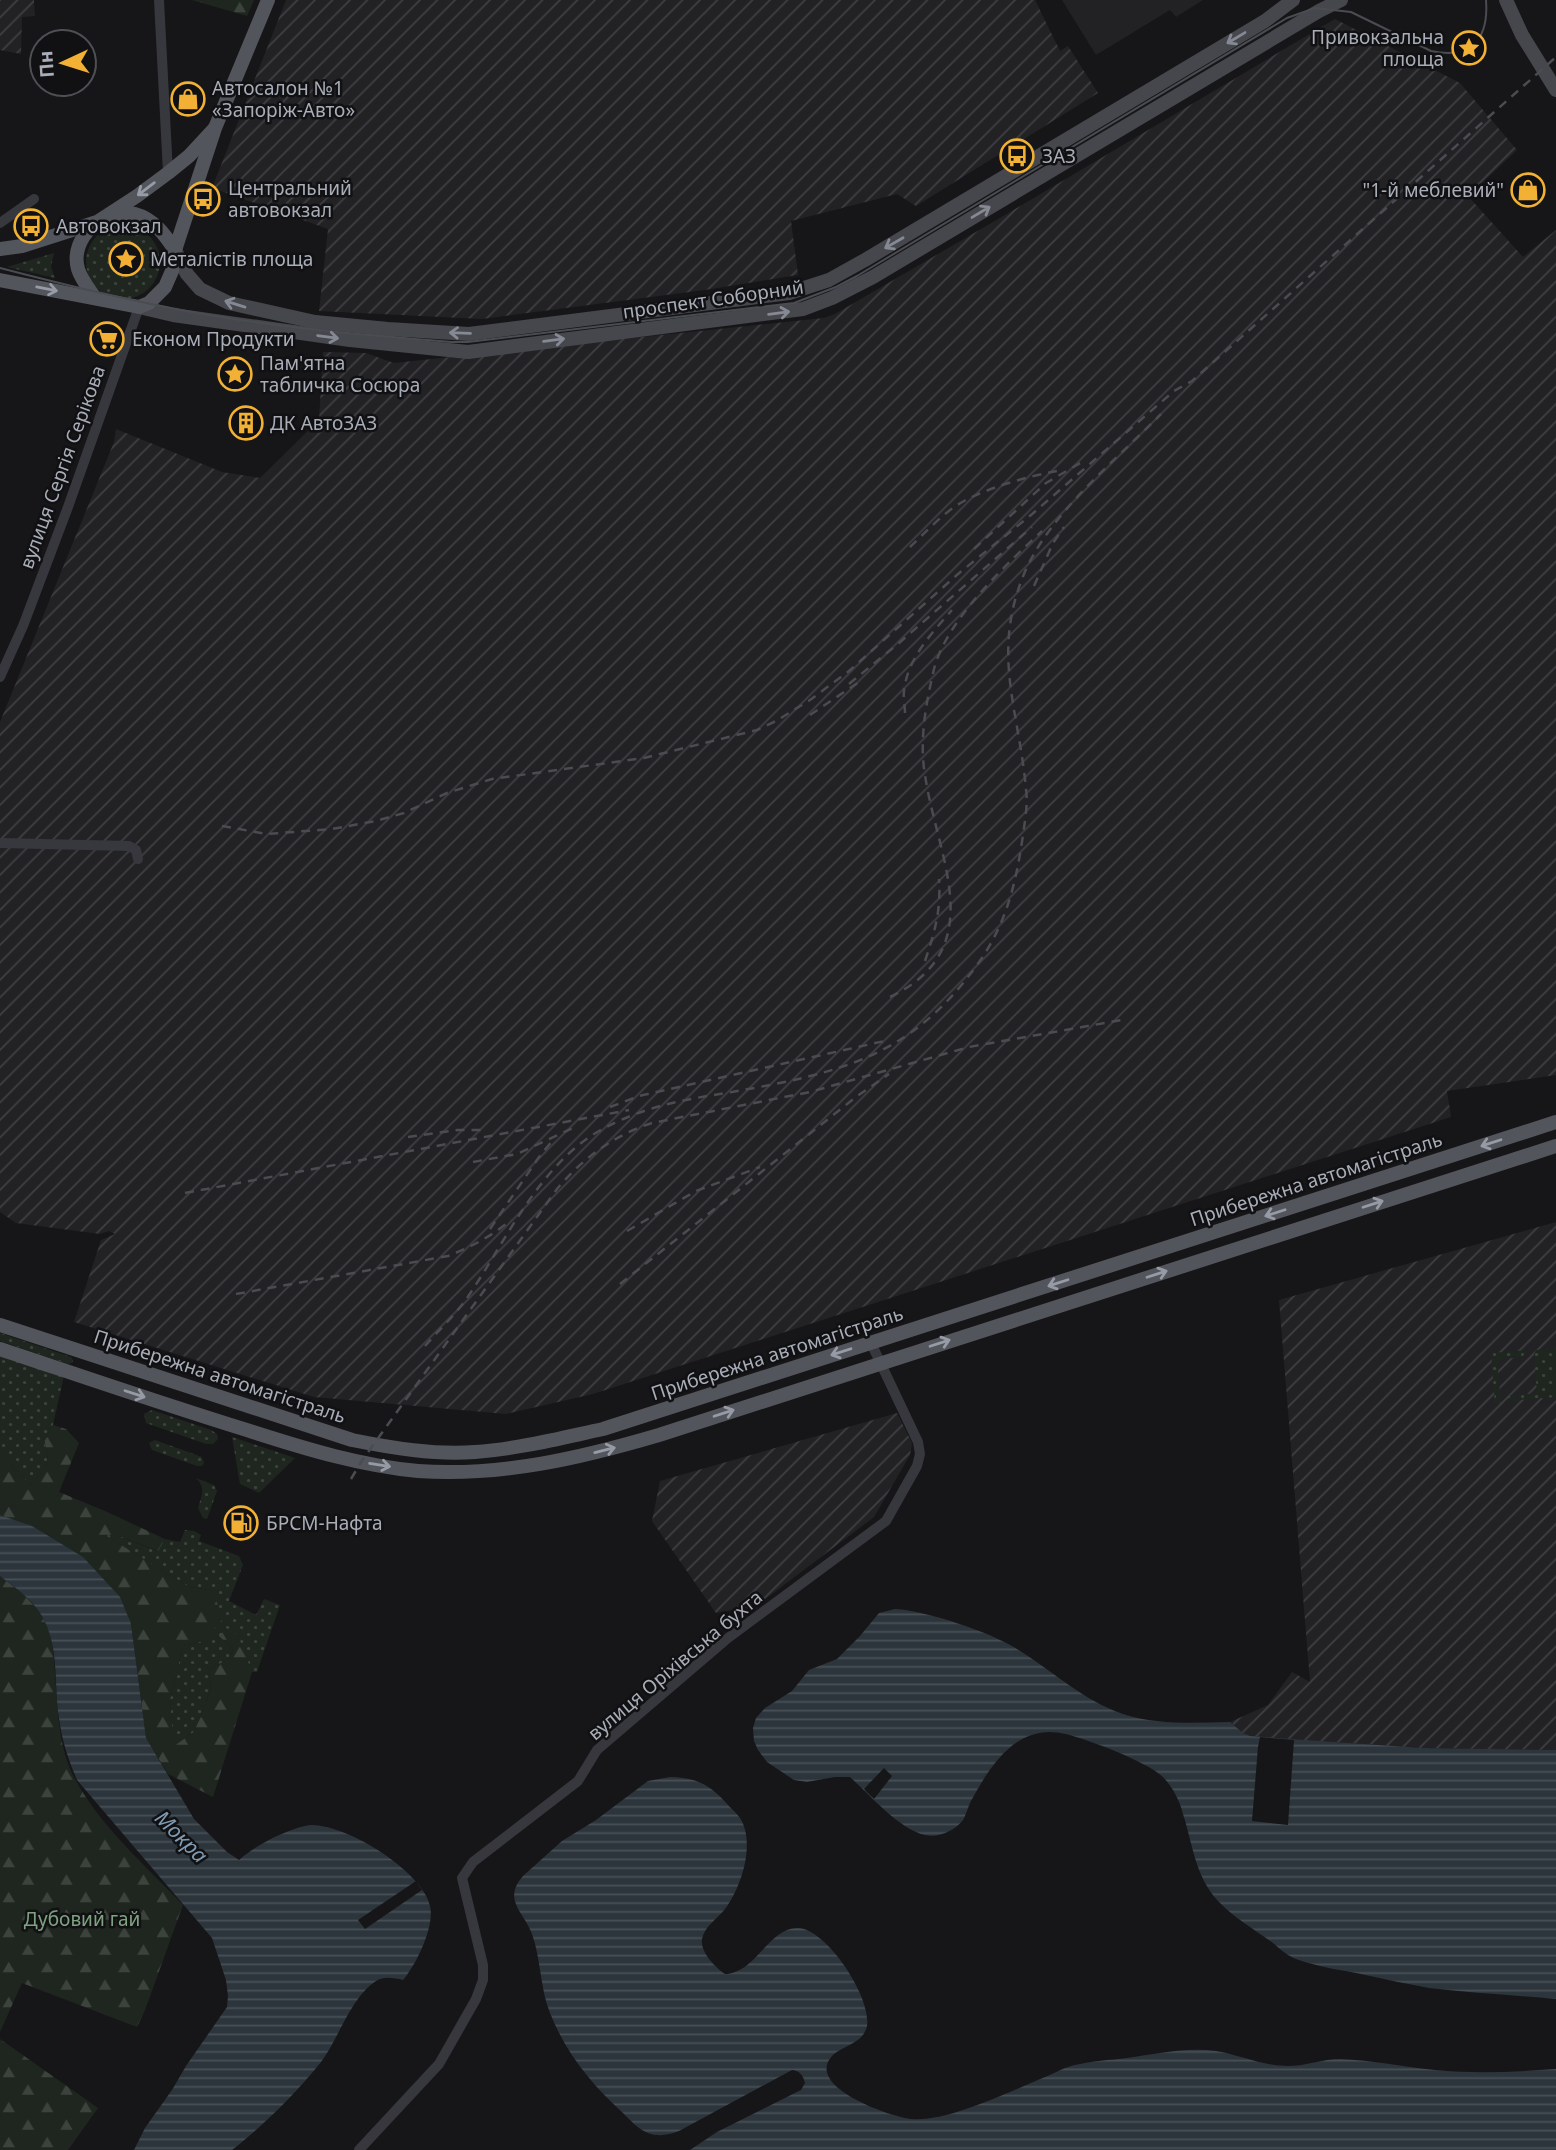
<svg xmlns="http://www.w3.org/2000/svg" width="1556" height="2150" viewBox="0 0 1556 2150" font-family="'Noto Sans',sans-serif">
  <defs>
    <pattern id="industrial-furrows" width="10" height="10" patternUnits="userSpaceOnUse" patternTransform="scale(1.75)"><rect width="10" height="10" fill="#222225"/><path d="M-1 1l2-2M0 10L10 0M9 11l2-2" fill="none" stroke="#3f3f43"/></pattern>
    <pattern id="grass-dots" width="8" height="8" patternUnits="userSpaceOnUse" patternTransform="scale(1.75)"><rect width="8" height="8" fill="#1e261f"/><path d="M2 2h.1M6 6h.1" fill="none" stroke="#3c433d" stroke-width="1.8" stroke-linecap="round"/></pattern>
    <pattern id="forest-firs" width="22" height="20" patternUnits="userSpaceOnUse" patternTransform="scale(1.75)"><rect width="22" height="20" fill="#1e261f"/><path d="M5 1l3.5 6h-7zM16 11l3.5 6h-7z" fill="#3c433d"/></pattern>
    <pattern id="water-rules" width="6" height="5" patternUnits="userSpaceOnUse" patternTransform="scale(1.75)"><rect width="6" height="5" fill="#2c353c"/><path d="M0 2.5h6" fill="none" stroke="#485056"/></pattern>
  </defs>
  <rect width="100%" height="100%" fill="#161618"/>
  <path fill="#222225" d="M 1062,0 L 1203,0 L 1176,17 L 1170,10 L 1096,55 Z"/>
  <g fill="url(#industrial-furrows)">
    <path d="M 0,0 L 34,0 L 35,16 L 22,17 L 21,54 L 0,50 Z"/>
    <path d="M 286,0 L 1035,0 L 1060,51 L 1068,46 L 1098,93 L 916,206 L 897,194 L 791,221 L 798,275 L 705,290 L 482,319 L 319,311 L 328,229 L 212,188 Z"/>
    <path d="M 1335,19 L 1460,83 L 1517,150 L 1468,196 L 1523,257 L 1556,230 L 1556,1075 L 1447,1091 L 1451,1117 L 593,1394 L 506,1414 L 314,1397 L 74,1322 L 101,1240 L 115,1234 L 109,1231 L 100,1234 L 16,1223 L 0,1212 L 0,722 L 114,442 L 116,429 L 222,472 L 260,478 L 319,420 L 323,352 L 366,353 L 394,363 L 824,318 L 835,314 L 1005,215 Z"/>
    <path d="M 1556,1222 L 1556,1750 L 1422,1748 L 1250,1736 L 1243,1733 L 1230,1722 L 1268,1705 L 1292,1672 L 1310,1682 L 1279,1300 Z"/>
    <path d="M 897,1413 L 912,1443 L 910,1455 L 874,1517 L 756,1606 L 716,1613 L 652,1521 L 660,1481 Z"/>
  </g>
  <g fill="url(#grass-dots)">
    <circle cx="123" cy="262" r="37"/>
    <path d="M 54,253 L 51,266 L 55,278 L 7,267 Z"/>
    <path d="M 0,1333 L 71,1357 L 73,1360 L 72,1363 L 68,1364 L 0,1341 Z"/>
    <path d="M 1556,1348 L 1556,1397 L 1508,1401 L 1508,1396 L 1537,1393 L 1534,1354 L 1536,1350 Z"/>
    <path d="M 0,1349 L 65,1371 L 53,1425 L 44,1440 C 51,1464 48,1469 30,1485 L 5,1458 L 0,1458 Z"/>
    <path d="M 1528,1350 L 1522,1357 L 1497,1360 L 1501,1403 L 1495,1404 L 1491,1353 Z"/>
    <path d="M 152,1410 L 211,1430 L 217,1434 L 218,1439 L 213,1444 L 206,1444 L 146,1423 L 144,1414 Z"/>
    <path d="M 232,1437 L 295,1458 L 259,1493 L 240,1484 Z"/>
    <path d="M 155,1440 L 202,1457 L 204,1463 L 202,1466 L 197,1466 L 152,1450 L 149,1443 Z"/>
    <path d="M 196,1478 L 214,1485 L 217,1491 L 207,1519 L 203,1518 L 198,1508 C 202,1495 206,1488 196,1478 Z"/>
    <path d="M 185,1530 L 194,1531 L 201,1535 L 199,1541 L 239,1556 L 243,1565 L 229,1601 L 256,1615 L 264,1599 L 280,1605 L 257,1672 L 252,1672 L 245,1662 L 238,1635 L 219,1636 L 233,1649 L 230,1658 L 209,1670 L 211,1690 L 194,1732 L 173,1747 L 170,1699 L 183,1646 L 203,1641 L 211,1590 L 189,1587 L 103,1534 L 117,1535 L 157,1551 L 165,1539 L 180,1542 Z"/>
  </g>
  <g fill="url(#forest-firs)">
    <path d="M 192,0 L 254,0 L 247,16 Z"/>
    <path d="M 53,1425 L 66,1429 L 79,1443 L 59,1492 L 105,1511 L 165,1539 L 158,1551 L 117,1535 L 105,1535 L 189,1587 L 211,1590 L 224,1618 L 203,1641 L 183,1646 L 170,1699 L 174,1746 L 194,1732 L 211,1690 L 209,1670 L 230,1658 L 233,1649 L 219,1636 L 226,1628 L 238,1635 L 252,1672 L 213,1797 L 168,1774 L 146,1738 L 131,1624 L 32,1526 L 0,1515 L 0,1458 L 5,1458 L 30,1485 C 48,1469 51,1464 44,1440 Z"/>
    <path d="M 0,1576 C 17,1589 35,1602 45,1622 C 53,1637 54,1657 55,1674 C 58,1709 58,1748 75,1779 C 100,1826 147,1867 183,1905 L 145,2010 L 137,2027 L 22,1983 L 0,2032 Z"/>
    <path d="M 0,2039 L 98,2108 L 68,2150 L 0,2150 Z"/>
  </g>
  <g fill="url(#water-rules)">
    <path d="M 0,1515 L 32,1526 L 83,1557 L 120,1597 L 131,1624 L 146,1738 L 194,1819 L 227,1852 L 239,1860 C 255,1846 283,1831 305,1826 C 340,1819 423,1871 430,1906 C 435,1926 416,1965 403,1980 C 394,1978 384,1976 376,1981 C 351,1997 339,2038 321,2062 C 298,2091 262,2127 232,2150 L 134,2150 L 145,2128 L 172,2090 L 186,2066 L 227,2007 L 228,1996 L 226,1980 L 212,1938 L 77,1780 C 68,1759 62,1741 59,1718 C 54,1687 59,1651 45,1622 C 36,1602 17,1589 0,1576 Z"/>
    <path d="M 895,1609 C 927,1611 990,1632 1017,1649 C 1053,1671 1082,1700 1123,1714 C 1157,1725 1194,1723 1230,1722 L 1243,1733 L 1250,1736 L 1422,1748 L 1556,1750 L 1556,1999 C 1514,1995 1471,1993 1429,1988 C 1407,1984 1384,1979 1361,1974 C 1341,1970 1319,1967 1299,1960 C 1289,1957 1281,1950 1273,1943 C 1254,1929 1234,1918 1218,1901 C 1195,1876 1193,1845 1183,1814 C 1180,1801 1172,1786 1163,1777 C 1146,1761 1089,1740 1066,1734 C 1018,1722 991,1764 971,1801 C 968,1807 966,1815 963,1820 C 955,1831 938,1838 925,1835 C 900,1830 869,1794 850,1777 L 835,1777 L 807,1782 L 794,1780 L 767,1762 L 758,1750 L 754,1741 L 753,1728 L 756,1718 L 765,1708 L 792,1691 L 809,1670 L 837,1659 L 860,1636 L 879,1613 Z"/>
    <path d="M 670,1777 C 699,1778 710,1785 729,1806 C 733,1810 737,1814 740,1818 C 756,1843 741,1888 725,1909 C 718,1918 704,1927 702,1939 C 700,1952 715,1967 725,1974 C 756,1973 769,1927 798,1928 C 827,1929 872,1998 867,2026 C 863,2044 843,2045 832,2056 C 804,2087 891,2117 911,2119 C 946,2123 1011,2091 1045,2077 C 1055,2073 1065,2067 1075,2065 C 1092,2061 1110,2060 1127,2058 C 1156,2054 1187,2047 1216,2051 C 1240,2055 1263,2066 1288,2066 C 1306,2066 1323,2059 1340,2059 C 1372,2060 1404,2067 1435,2070 C 1475,2074 1515,2072 1556,2069 L 1556,2150 L 690,2150 L 717,2132 L 801,2090 L 805,2083 C 803,2075 800,2071 792,2070 L 679,2131 C 668,2135 659,2137 648,2133 C 638,2129 630,2120 623,2113 C 591,2084 566,2053 550,2013 C 540,1988 541,1959 532,1934 C 524,1912 502,1900 523,1876 L 562,1841 L 596,1820 L 648,1781 Z"/>
  </g>
  <g fill="#161618">
    <path d="M 1260,1737 L 1294,1740 L 1288,1825 L 1252,1821 L 1258,1747 Z"/>
    <path d="M 884,1768 L 892,1776 L 874,1799 L 864,1789 Z"/>
    <path d="M 416,1881 L 422,1890 L 365,1929 L 358,1920 Z"/>
  </g>
  <g fill="none" stroke-linecap="round" stroke-linejoin="round">
    <g stroke="#37383d" stroke-width="10">
      <path d="M 159,0 L 168,173"/>
      <path d="M 0,223 L 34,199"/>
      <path d="M 0,677 L 23,626 L 68,507 L 139,307"/>
      <path d="M 0,843 L 129,846 L 136,850 L 138,859"/>
      <path d="M 359,2150 L 439,2064 L 476,1999 L 483,1980 L 483,1965 L 462,1878 L 473,1862 L 578,1781 L 597,1750 L 728,1638 L 886,1521 L 917,1466 L 920,1454 L 918,1442 L 871,1343"/>
    </g>
    <g stroke="#45474d" stroke-width="14">
      <path d="M 1506,0 L 1522,35 L 1556,90"/>
      <path d="M 175,250 L 187,274 L 200,289 L 229,303 L 315,322 L 388,329 L 469,334 L 789,293 L 829,280 L 865,260 L 1265,21 L 1293,0"/>
      <path d="M 139,307 L 173,315 L 350,340 L 468,352 L 803,309 L 832,298 L 873,277 L 1319,11 L 1341,0"/>
    </g>
    <g stroke="#53555c" stroke-width="14">
      <path d="M 0,249 L 22,246 L 97,222 L 137,196 L 168,173 L 189,156 L 214,129"/>
      <path d="M 0,280 L 139,307 L 149,303 L 165,287 L 172,271 L 175,250 L 215,128 L 268,0"/>
      <path d="M 95,298 C 89,289 81,279 78,269 C 69,237 105,207 135,214 C 154,219 165,235 175,250"/>
      <path d="M 0,1325 L 352,1440 C 392,1448 434,1455 475,1452 C 518,1449 561,1438 603,1429 L 1556,1122"/>
      <path d="M 0,1349 C 84,1377 168,1406 253,1432 C 306,1449 362,1466 418,1471 C 500,1477 581,1458 659,1435 L 1556,1146"/>
    </g>
    <path stroke="#4a4c52" stroke-width="2" d="M 0,268 C 65,285 131,301 197,313 C 281,328 366,335 451,342 L 468,342 L 794,303 L 836,287 L 857,276 L 1287,18 L 1315,8 L 1351,12 L 1431,51 C 1471,60 1489,39 1486,0"/>
    <g stroke="#4a4c52" stroke-width="2.5" stroke-dasharray="9 7" stroke-linecap="butt">
      <path d="M 910,547 C 927,531 944,512 964,501 C 993,486 1026,477 1057,471"/>
      <path d="M 974,549 L 1046,483 L 1082,462"/>
      <path d="M 1034,586 L 1053,543 L 1064,527"/>
      <path d="M 849,684 L 899,643 L 1032,527"/>
      <path d="M 905,713 C 905,706 903,698 904,691 C 907,659 932,633 952,610"/>
      <path d="M 810,715 L 859,682"/>
      <path d="M 222,826 L 267,834 L 332,829 L 376,821 L 404,813 L 447,793 L 492,779 L 644,758 L 757,730 L 776,721 L 810,700 L 849,671 L 958,574 L 1031,515 L 1174,391 L 1192,381 L 1556,57"/>
      <path d="M 925,961 C 935,931 941,911 939,879"/>
      <path d="M 890,997 C 992,948 937,858 925,775 C 919,740 926,703 934,669 C 947,619 1005,566 1042,531"/>
      <path d="M 610,1107 L 639,1096 L 889,1040"/>
      <path d="M 408,1137 L 458,1130 L 484,1130"/>
      <path d="M 473,1162 L 517,1154 L 577,1126"/>
      <path d="M 185,1193 L 629,1110"/>
      <path d="M 490,1229 L 539,1157 L 553,1140"/>
      <path d="M 627,1231 L 696,1191 L 760,1167"/>
      <path d="M 620,1284 L 856,1097 L 889,1074"/>
      <path d="M 236,1294 L 448,1256 C 471,1247 492,1236 511,1220"/>
      <path d="M 425,1346 C 438,1331 453,1317 465,1301 C 504,1245 538,1166 599,1131 C 644,1106 682,1100 732,1092 C 838,1073 910,1058 977,965 C 1006,925 1016,884 1023,835 C 1025,820 1028,805 1026,789 C 1019,710 991,654 1024,574 C 1049,514 1115,461 1161,414"/>
      <path d="M 351,1479 L 361,1462 L 557,1189 C 582,1159 614,1135 652,1123 L 810,1092 L 969,1047 L 1122,1020"/>
    </g>
  </g>
  <defs><path id="oneway-shaft" d="M-6 0H5M1.5-3L5.5 0L1.5 3" fill="none" stroke-width="1.6" stroke-linecap="round" stroke-linejoin="round" transform="scale(1.75)"/></defs>
  <g stroke="#858993">
    <use href="#oneway-shaft" transform="translate(1236 38) rotate(149)"/>
    <use href="#oneway-shaft" transform="translate(981 212) rotate(-31)"/>
    <use href="#oneway-shaft" transform="translate(894 243) rotate(150)"/>
    <use href="#oneway-shaft" transform="translate(235 304) rotate(-163)"/>
    <use href="#oneway-shaft" transform="translate(779 313) rotate(-7)"/>
    <use href="#oneway-shaft" transform="translate(460 333) rotate(-178)"/>
    <use href="#oneway-shaft" transform="translate(328 337) rotate(8)"/>
    <use href="#oneway-shaft" transform="translate(554 340) rotate(-7)"/>
  </g>
  <g stroke="#979ba6">
    <use href="#oneway-shaft" transform="translate(146 189) rotate(143)"/>
    <use href="#oneway-shaft" transform="translate(47 289) rotate(11)"/>
    <use href="#oneway-shaft" transform="translate(1491 1143) rotate(162)"/>
    <use href="#oneway-shaft" transform="translate(1373 1204) rotate(-18)"/>
    <use href="#oneway-shaft" transform="translate(1275 1213) rotate(162)"/>
    <use href="#oneway-shaft" transform="translate(1157 1274) rotate(-18)"/>
    <use href="#oneway-shaft" transform="translate(1058 1283) rotate(162)"/>
    <use href="#oneway-shaft" transform="translate(940 1343) rotate(-18)"/>
    <use href="#oneway-shaft" transform="translate(841 1352) rotate(162)"/>
    <use href="#oneway-shaft" transform="translate(135 1394) rotate(18)"/>
    <use href="#oneway-shaft" transform="translate(724 1413) rotate(-18)"/>
    <use href="#oneway-shaft" transform="translate(605 1450) rotate(-14)"/>
    <use href="#oneway-shaft" transform="translate(380 1465) rotate(9)"/>
  </g>
  <defs>
    <symbol id="sight-ring" viewBox="-11 -11 22 22"><circle r="9.5" fill="#111113" stroke="#f2b134" stroke-width="1.5"/><path d="M0-6L1.8-2.2L6-1.7L2.9 1.2L3.7 5.4L0 3.3L-3.7 5.4L-2.9 1.2L-6-1.7L-1.8-2.2Z" fill="#f2b134"/></symbol>
    <symbol id="shop-ring" viewBox="-11 -11 22 22"><circle r="9.5" fill="#111113" stroke="#f2b134" stroke-width="1.5"/><path d="M-5-2.5h2.3a2.7 3.5 0 0 1 5.4 0H5L5.5 6h-11ZM-1.5-2.5h3a1.5 2.3 0 0 0-3 0Z" fill="#f2b134"/></symbol>
    <symbol id="bus-ring" viewBox="-11 -11 22 22"><circle r="9.5" fill="#111113" stroke="#f2b134" stroke-width="1.5"/><path d="M-5-6H5V4H4V6H2V4H-2V6H-4V4H-5ZM-3.5-4V0h7V-4ZM-3.5 1.2v1.5H-2V1.2ZM2 1.2v1.5H3.5V1.2Z" fill="#f2b134"/></symbol>
    <symbol id="supermarket-ring" viewBox="-11 -11 22 22"><circle r="9.5" fill="#111113" stroke="#f2b134" stroke-width="1.5"/><path d="M-6-5.5h2.5l.6 2H6L4.5 2H-2.5L-4.4-4H-6ZM-1.5 3.2a1.3 1.3 0 1 0 .1 0ZM3 3.2a1.3 1.3 0 1 0 .1 0Z" fill="#f2b134"/></symbol>
    <symbol id="building-ring" viewBox="-11 -11 22 22"><circle r="9.5" fill="#111113" stroke="#f2b134" stroke-width="1.5"/><path d="M-4-6H4V6H1V3H-1V6H-4ZM-2.5-4.3h1.7v1.8h-1.7ZM.8-4.3h1.7v1.8H.8ZM-2.5-1h1.7V.8h-1.7ZM.8-1h1.7V.8H.8Z" fill="#f2b134"/></symbol>
    <symbol id="fuel-ring" viewBox="-11 -11 22 22"><circle r="9.5" fill="#111113" stroke="#f2b134" stroke-width="1.5"/><path d="M-5.5-6h7V0h2V4h1.3V-2.5L3-4.5l.8-.8L6-3V5H2.5V1h-1V6h-7ZM-4.2-4.7v3.2H.2V-4.7Z" fill="#f2b134"/></symbol>
  </defs>
  <g fill-rule="evenodd">
    <use href="#sight-ring" x="1450" y="29" width="38" height="38"/>
    <use href="#shop-ring" x="169" y="80" width="38" height="38"/>
    <use href="#bus-ring" x="998" y="137" width="38" height="38"/>
    <use href="#shop-ring" x="1509" y="171" width="38" height="38"/>
    <use href="#bus-ring" x="184" y="180" width="38" height="38"/>
    <use href="#bus-ring" x="12" y="207" width="38" height="38"/>
    <use href="#sight-ring" x="107" y="240" width="38" height="38"/>
    <use href="#supermarket-ring" x="88" y="320" width="38" height="38"/>
    <use href="#sight-ring" x="216" y="355" width="38" height="38"/>
    <use href="#building-ring" x="227" y="404" width="38" height="38"/>
    <use href="#fuel-ring" x="222" y="1504" width="38" height="38"/>
  </g>
  <g text-anchor="middle" stroke-width="5" stroke-linejoin="round" paint-order="stroke">
    <g font-size="19" fill="#a8adb8" stroke="#111113" text-anchor="start">
      <text x="1444" y="44" text-anchor="end">Привокзальна<tspan x="1444" dy="22">площа</tspan></text>
      <text x="212" y="95">Автосалон №1<tspan x="212" dy="22">«Запоріж-Авто»</tspan></text>
      <text x="1042" y="163">ЗАЗ</text>
      <text x="228" y="195">Центральний<tspan x="228" dy="22">автовокзал</tspan></text>
      <text x="1504" y="197" text-anchor="end">"1-й меблевий"</text>
      <text x="56" y="233">Автовокзал</text>
      <text x="150" y="266">Металістів площа</text>
      <text x="132" y="346">Економ Продукти</text>
      <text x="260" y="370">Пам'ятна<tspan x="260" dy="22">табличка Сосюра</tspan></text>
      <text x="270" y="430">ДК АвтоЗАЗ</text>
      <text x="266" y="1530">БРСМ-Нафта</text>
    </g>
    <g font-size="19" fill="#a8adb8" stroke="#111113">
      <text transform="translate(713 299) rotate(-8)" y="7">проспект Соборний</text>
      <text transform="translate(62 467) rotate(-70)" y="7">вулиця Сергія Серікова</text>
      <text transform="translate(1316 1179) rotate(-18)" y="7">Прибережна автомагістраль</text>
      <text transform="translate(777 1353) rotate(-18)" y="7">Прибережна автомагістраль</text>
      <text transform="translate(220 1376) rotate(18)" y="7">Прибережна автомагістраль</text>
      <text transform="translate(675 1665) rotate(-40)" y="7">вулиця Оріхівська бухта</text>
    </g>
    <g font-size="19" fill="#7fa381" stroke="#111113">
      <text x="82" y="1926">Дубовий гай</text>
    </g>
    <g font-size="21" font-style="italic" fill="#7f9bb3" stroke="#111113">
      <text transform="translate(181 1837) rotate(45)" y="7">Мокра</text>
    </g>
  </g>
  <g transform="translate(63 63) rotate(266)"><circle r="33" fill="#111113" stroke="#4d4f55" stroke-width="2"/>
  <path d="M0-5L12 26L0 18L-12 26Z" fill="#f2b134"/>
  <text y="-10" font-size="19" font-weight="bold" text-anchor="middle" fill="#a8adb8">Пн</text>
  </g>
</svg>
